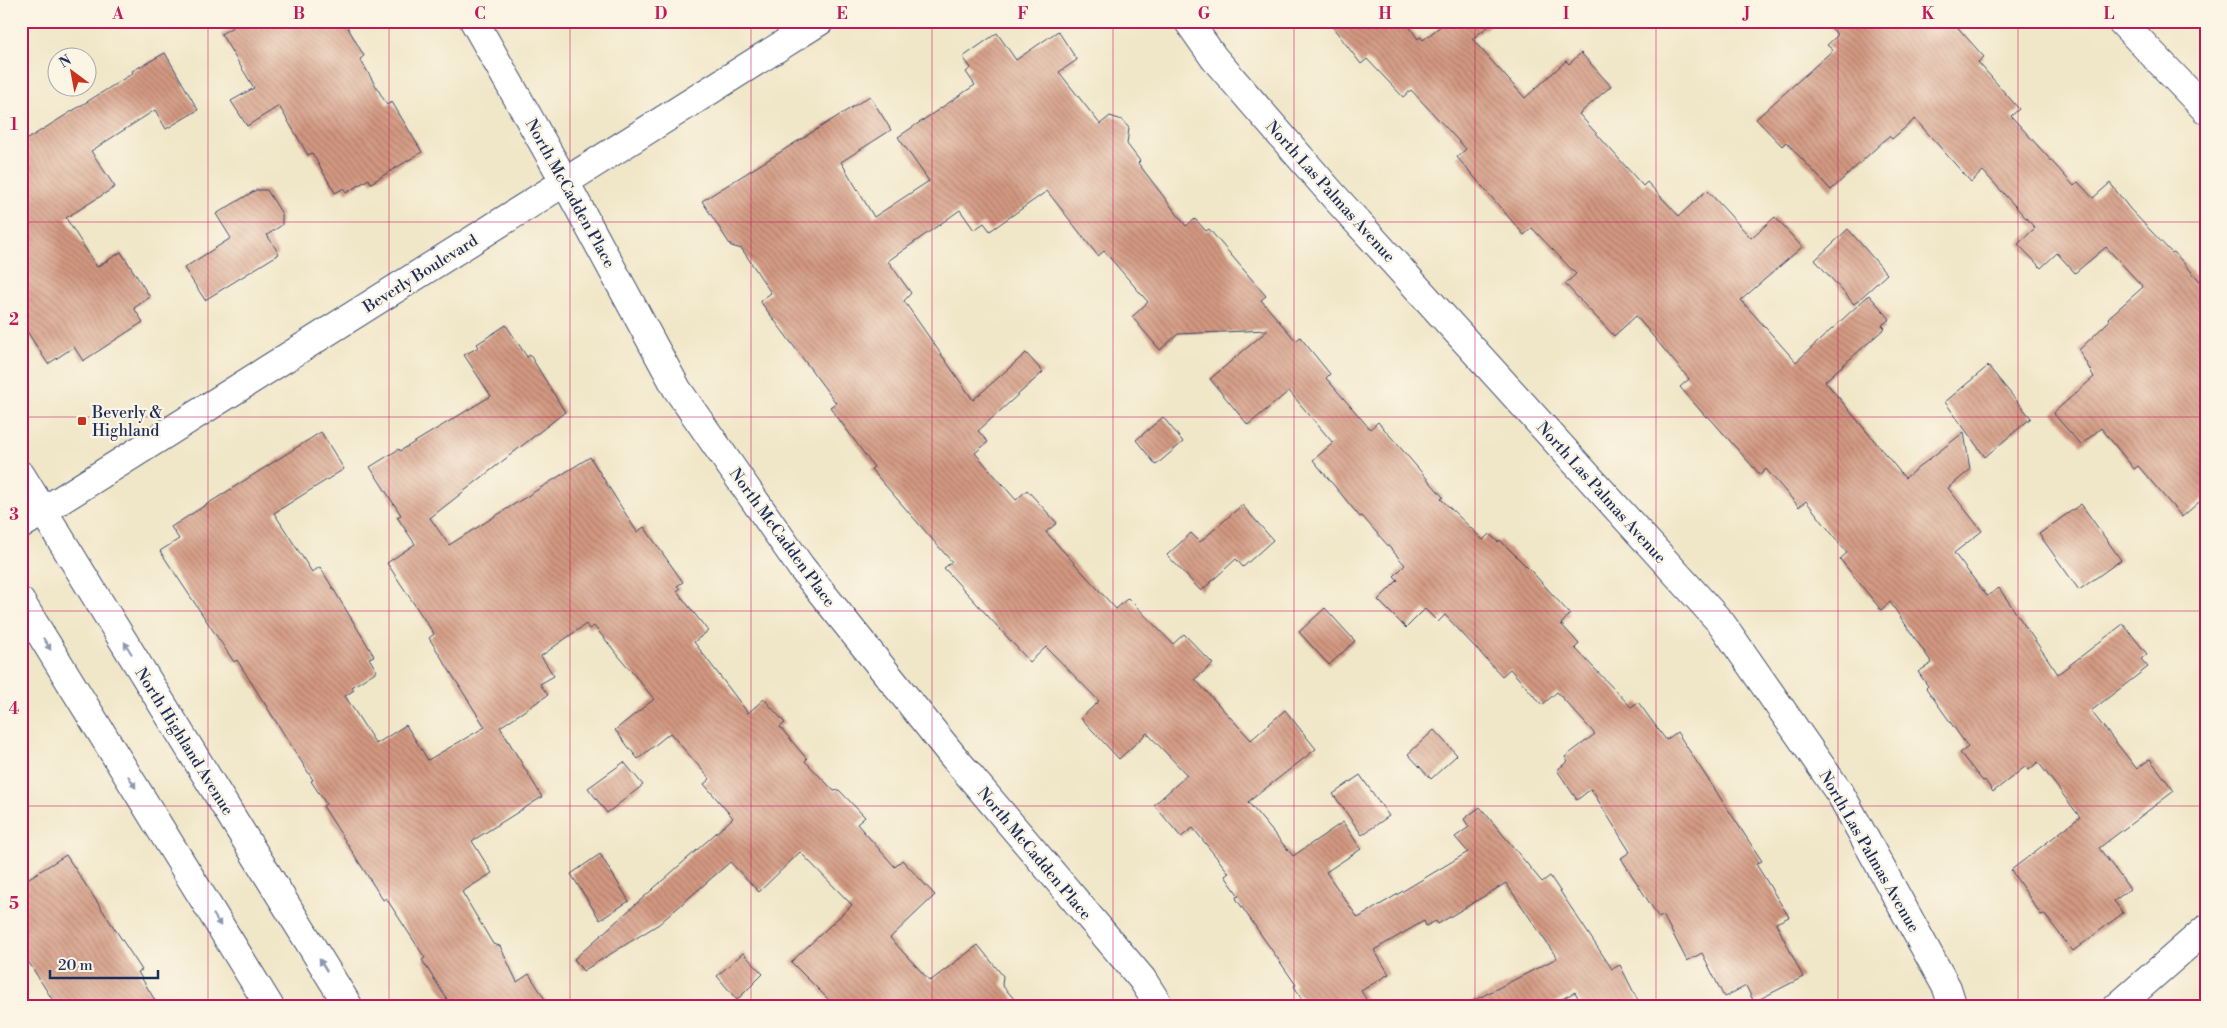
<svg xmlns="http://www.w3.org/2000/svg" width="2227" height="1028" viewBox="0 0 2227 1028" font-family="'Libre Bodoni',serif">
  <defs>
    <pattern id="building-back-hatch" width="6" height="6" patternUnits="userSpaceOnUse" patternTransform="scale(1.25)"><rect width="6" height="6" fill="#d39880"/><path d="M-1 5l2 2M0 0l6 6M5-1l2 2" fill="none" stroke="#aa7c6c"/></pattern>
  </defs>
  <rect width="100%" height="100%" fill="#fcf5e5"/>
  <filter id="ink" filterUnits="userSpaceOnUse"><feTurbulence type="fractalNoise" baseFrequency=".02" numOctaves="2"/><feDisplacementMap in="SourceGraphic" scale="10" xChannelSelector="R" yChannelSelector="G"/><feConvolveMatrix kernelMatrix="1 2 1 2 8 2 1 2 1" color-interpolation-filters="sRGB"/></filter>
  <filter id="wash" filterUnits="userSpaceOnUse"><feTurbulence type="fractalNoise" baseFrequency=".0096" numOctaves="4" result="noise"/><feDisplacementMap in="SourceGraphic" scale="20" xChannelSelector="R" yChannelSelector="G"/><feGaussianBlur stdDeviation="1.12" result="paint"/><feColorMatrix in="noise" values="0 0 0 0 0 0 0 0 0 0 0 0 0 0 0 0 0 1.4 0 .05"/><feComposite in="paint" operator="in"/></filter>
  <g filter="url(#wash)">
    <rect width="100%" height="100%" fill="#f0e6c8"/>
    <g id="blocks">
      <g fill="url(#building-back-hatch)">
        <path d="M 243,21 L 344,21 L 364,56 L 360,59 L 387,105 L 392,102 L 422,152 L 371,183 L 369,179 L 346,193 L 344,188 L 335,193 L 312,153 L 308,155 L 279,106 L 247,126 L 231,101 L 254,88 L 221,34 Z"/>
        <path d="M 1328,21 L 1405,21 L 1418,39 L 1420,37 L 1423,40 L 1447,21 L 1495,21 L 1472,39 L 1525,98 L 1566,61 L 1569,64 L 1581,53 L 1611,86 L 1579,114 L 1643,186 L 1647,182 L 1679,216 L 1707,190 L 1751,238 L 1775,217 L 1802,247 L 1741,300 L 1796,362 L 1869,295 L 1890,319 L 1882,325 L 1885,328 L 1825,381 L 1905,478 L 1964,432 L 1970,470 L 1948,488 L 1982,531 L 1954,553 L 1987,596 L 1999,588 L 2058,674 L 2123,624 L 2147,654 L 2141,659 L 2148,667 L 2091,711 L 2137,769 L 2150,759 L 2174,791 L 2099,848 L 2130,889 L 2114,901 L 2123,913 L 2073,951 L 2044,914 L 2041,915 L 2011,870 L 2080,817 L 2038,762 L 2029,770 L 2026,766 L 1993,792 L 1985,780 L 1983,781 L 1960,753 L 1968,747 L 1926,688 L 1928,686 L 1918,672 L 1932,663 L 1890,602 L 1881,610 L 1840,559 L 1847,553 L 1806,501 L 1799,507 L 1766,469 L 1760,475 L 1708,416 L 1706,417 L 1680,387 L 1689,379 L 1636,316 L 1614,336 L 1565,284 L 1576,274 L 1532,228 L 1524,235 L 1457,157 L 1466,149 L 1411,90 L 1403,97 L 1367,59 L 1361,64 Z"/>
        <path d="M 1824,21 L 1952,21 L 1984,57 L 1978,62 L 2019,109 L 2011,116 L 2074,186 L 2078,182 L 2093,198 L 2110,183 L 2130,209 L 2172,253 L 2174,252 L 2206,288 L 2206,496 L 2182,517 L 2138,466 L 2134,469 L 2101,428 L 2081,445 L 2053,413 L 2094,377 L 2079,350 L 2109,321 L 2108,318 L 2143,287 L 2106,247 L 2075,273 L 2057,253 L 2041,268 L 2018,244 L 2035,228 L 1983,171 L 1971,182 L 1915,119 L 1892,139 L 1889,136 L 1831,190 L 1786,142 L 1782,146 L 1756,119 L 1833,50 L 1827,45 L 1838,35 Z"/>
        <path d="M 1058,31 L 1077,60 L 1059,72 L 1100,124 L 1110,116 L 1122,120 L 1129,128 L 1127,144 L 1140,161 L 1138,163 L 1186,226 L 1195,219 L 1206,231 L 1209,229 L 1266,296 L 1261,300 L 1296,341 L 1300,337 L 1330,374 L 1326,378 L 1370,429 L 1378,422 L 1443,497 L 1441,499 L 1483,540 L 1489,534 L 1498,542 L 1500,540 L 1533,573 L 1570,614 L 1561,624 L 1579,644 L 1575,648 L 1631,707 L 1638,702 L 1666,740 L 1677,732 L 1762,861 L 1756,864 L 1789,917 L 1776,923 L 1803,977 L 1754,1002 L 1746,986 L 1724,997 L 1702,953 L 1687,961 L 1663,915 L 1659,918 L 1621,858 L 1630,852 L 1591,789 L 1577,800 L 1557,770 L 1568,761 L 1565,757 L 1595,734 L 1557,692 L 1542,705 L 1510,669 L 1502,676 L 1445,615 L 1438,622 L 1425,609 L 1406,628 L 1378,600 L 1398,580 L 1394,576 L 1405,565 L 1362,516 L 1360,517 L 1313,460 L 1333,443 L 1289,391 L 1248,425 L 1210,379 L 1268,330 L 1178,334 L 1160,350 L 1132,317 L 1148,302 L 1104,251 L 1098,256 L 1047,191 L 990,231 L 984,223 L 974,230 L 960,210 L 888,261 L 911,293 L 904,301 L 973,400 L 1026,353 L 1043,372 L 978,431 L 988,442 L 975,453 L 1016,500 L 1027,490 L 1057,523 L 1046,532 L 1116,609 L 1128,598 L 1173,644 L 1184,634 L 1213,664 L 1195,679 L 1251,740 L 1285,710 L 1316,749 L 1248,802 L 1293,856 L 1343,822 L 1361,849 L 1326,872 L 1358,918 L 1468,852 L 1455,837 L 1469,827 L 1464,819 L 1480,807 L 1542,882 L 1550,876 L 1612,969 L 1620,965 L 1641,1007 L 1583,1007 L 1575,992 L 1547,1007 L 1461,1007 L 1557,958 L 1506,883 L 1438,924 L 1436,921 L 1426,926 L 1424,921 L 1374,950 L 1389,974 L 1361,991 L 1371,1007 L 1306,1007 L 1294,986 L 1296,985 L 1237,900 L 1236,897 L 1239,896 L 1225,876 L 1229,873 L 1193,828 L 1181,837 L 1154,805 L 1187,775 L 1147,733 L 1119,759 L 1081,718 L 1099,701 L 1046,647 L 1030,662 L 944,568 L 952,562 L 871,469 L 874,467 L 830,407 L 836,403 L 760,301 L 771,293 L 742,249 L 731,246 L 702,201 L 870,96 L 891,130 L 841,162 L 874,217 L 929,181 L 898,137 L 975,85 L 966,72 L 971,68 L 963,57 L 997,33 L 1016,60 Z"/>
        <path d="M 165,53 L 198,110 L 166,129 L 155,110 L 91,151 L 115,187 L 66,218 L 97,267 L 121,252 L 150,297 L 134,308 L 143,322 L 83,361 L 74,347 L 48,364 L 21,322 L 21,143 L 133,73 L 132,71 Z"/>
        <path d="M 256,190 L 267,190 L 282,214 L 282,225 L 267,235 L 279,254 L 205,300 L 184,268 L 231,238 L 216,214 Z"/>
        <path d="M 1848,229 L 1887,274 L 1854,304 L 1815,260 Z"/>
        <path d="M 506,325 L 527,357 L 530,355 L 565,412 L 430,518 L 449,545 L 590,457 L 637,532 L 644,527 L 683,582 L 677,586 L 680,589 L 677,591 L 708,631 L 694,642 L 748,713 L 764,699 L 785,723 L 780,727 L 807,759 L 805,761 L 834,791 L 839,790 L 865,817 L 857,824 L 895,867 L 902,860 L 935,895 L 890,938 L 930,981 L 978,945 L 1003,976 L 1002,985 L 1021,1007 L 836,1007 L 791,962 L 852,905 L 800,852 L 759,892 L 730,862 L 659,924 L 583,971 L 574,959 L 733,818 L 704,784 L 710,779 L 670,733 L 638,759 L 615,730 L 654,699 L 594,626 L 589,629 L 586,624 L 541,656 L 554,676 L 540,684 L 548,695 L 500,727 L 542,797 L 472,841 L 492,873 L 462,892 L 493,944 L 500,946 L 517,982 L 529,974 L 550,1007 L 452,1007 L 422,960 L 425,958 L 386,898 L 383,900 L 323,806 L 326,804 L 311,781 L 313,780 L 237,660 L 234,662 L 160,551 L 179,539 L 171,527 L 321,432 L 344,469 L 274,513 L 312,572 L 320,567 L 374,656 L 369,658 L 377,671 L 352,687 L 354,690 L 345,696 L 376,744 L 406,725 L 428,760 L 485,727 L 429,638 L 434,634 L 387,563 L 415,544 L 397,517 L 401,515 L 370,467 L 399,449 L 400,451 L 491,396 L 464,355 L 479,347 L 477,344 Z"/>
        <path d="M 1988,366 L 2031,418 L 1985,457 L 1945,402 Z"/>
        <path d="M 1163,417 L 1183,442 L 1156,465 L 1136,440 Z"/>
        <path d="M 2081,504 L 2121,560 L 2079,590 L 2039,534 Z"/>
        <path d="M 1242,505 L 1273,540 L 1243,567 L 1236,559 L 1201,591 L 1167,555 L 1191,533 L 1200,542 Z"/>
        <path d="M 1325,608 L 1355,641 L 1329,665 L 1299,632 Z"/>
        <path d="M 1434,730 L 1457,755 L 1431,779 L 1408,754 Z"/>
        <path d="M 624,762 L 643,785 L 607,813 L 588,788 Z"/>
        <path d="M 1360,775 L 1389,816 L 1362,835 L 1333,794 Z"/>
        <path d="M 600,854 L 629,901 L 600,920 L 571,874 Z"/>
        <path d="M 66,855 L 142,970 L 138,972 L 159,1007 L 57,1007 L 21,950 L 21,883 Z"/>
        <path d="M 743,953 L 763,974 L 737,1000 L 717,976 Z"/>
      </g>
    </g>
  </g>
  <g filter="url(#ink)">
    <use href="#blocks" fill-opacity="0" stroke="#3b4a6e" stroke-width="1"/>
    <g fill="none" stroke-linecap="round" stroke-linejoin="round">
      <defs>
        <g id="minor">
          <path d="M 474,21 L 565,182 L 677,389 L 725,458 L 801,567 L 952,755 L 1142,979 L 1160,1007"/>
          <path d="M 1188,21 L 1214,58 L 1332,194 L 1722,624 L 1841,795 L 1947,988 L 1953,1007"/>
          <path d="M 2121,21 L 2206,110"/>
          <path d="M 2117,1007 L 2206,929"/>
        </g>
        <g id="major">
          <path d="M 21,475 L 349,1007"/>
          <path d="M 21,525 L 820,21"/>
          <path d="M 21,602 L 270,1007"/>
        </g>
      </defs>
      <use href="#minor" stroke="#3b4a6e" stroke-width="30"/>
      <use href="#major" stroke="#3b4a6e" stroke-width="30"/>
      <use href="#minor" stroke="#fff" stroke-width="28"/>
      <use href="#major" stroke="#fff" stroke-width="28"/>
    </g>
    <defs><path id="oneway-solid" d="M-6-.8H1V-3.2L6.5 0L1 3.2V.8H-6Z" transform="scale(1.25)"/></defs>
    <g fill="#8d97ae">
      <use href="#oneway-solid" transform="translate(47 644) rotate(58)"/>
      <use href="#oneway-solid" transform="translate(128 648) rotate(-122)"/>
      <use href="#oneway-solid" transform="translate(132 782) rotate(58)"/>
      <use href="#oneway-solid" transform="translate(217 920) rotate(58)"/>
      <use href="#oneway-solid" transform="translate(323 965) rotate(-122)"/>
    </g>
  </g>
  <path fill="none" stroke="#c2185b" stroke-width="1" stroke-opacity="0.55" d="M 208,21 L 208,1007M 389,21 L 389,1007M 570,21 L 570,1007M 751,21 L 751,1007M 932,21 L 932,1007M 1113,21 L 1113,1007M 1294,21 L 1294,1007M 1475,21 L 1475,1007M 1656,21 L 1656,1007M 1838,21 L 1838,1007M 2018,21 L 2018,1007M 21,222 L 2206,222M 21,417 L 2206,417M 21,611 L 2206,611M 21,806 L 2206,806"/>
  <rect fill="#c8321e" stroke="#fcf5e5" stroke-width="2" x="77" y="416" width="10" height="10" rx="2.5"/>
  <g text-anchor="middle" stroke-width="4.5" stroke-linejoin="round" paint-order="stroke">
    <g font-size="16" fill="#1b2f5e" stroke="#fcf5e5">
      <text transform="translate(1331 191) rotate(48)" y="6">North Las Palmas Avenue</text>
      <text transform="translate(571 193) rotate(61)" y="6">North McCadden Place</text>
      <text transform="translate(420 273) rotate(-32)" y="6">Beverly Boulevard</text>
      <text transform="translate(1602 492) rotate(48)" y="6">North Las Palmas Avenue</text>
      <text transform="translate(783 537) rotate(54)" y="6">North McCadden Place</text>
      <text transform="translate(185 741) rotate(58)" y="6">North Highland Avenue</text>
      <text transform="translate(1870 851) rotate(60)" y="6">North Las Palmas Avenue</text>
      <text transform="translate(1035 853) rotate(50)" y="6">North McCadden Place</text>
    </g>
    <g font-size="16" fill="#1b2f5e" stroke="#fcf5e5" text-anchor="start">
      <text x="92" y="418">Beverly &amp;<tspan x="92" dy="18">Highland</tspan></text>
    </g>
  </g>
  <rect width="2227" height="1028" fill="none" stroke="#fcf5e5" stroke-width="55"/>
  <g transform="translate(72 72) rotate(328)"><circle r="24" fill="#fcf5e5" stroke="#a2a6af"/>
  <path d="M0-4L9 19L0 12L-9 19Z" fill="#c8321e"/>
  <text y="-8" font-size="14" font-weight="bold" text-anchor="middle" fill="#1b2f5e">N</text>
  </g>
  <path d="M50 970v8h108v-8" fill="none" stroke="#1b2f5e" stroke-width="2.5"/>
  <text x="58" y="970" font-size="15" fill="#1b2f5e" stroke="#fcf5e5" stroke-width="4" paint-order="stroke">20 m</text>
  <rect x="28" y="28" width="2172" height="972" fill="none" stroke="#c2185b" stroke-width="2"/>
  <g font-size="16" text-anchor="middle" font-weight="bold" fill="#c2185b">
    <text x="118" y="19">A</text>
    <text x="299" y="19">B</text>
    <text x="480" y="19">C</text>
    <text x="661" y="19">D</text>
    <text x="842" y="19">E</text>
    <text x="1023" y="19">F</text>
    <text x="1204" y="19">G</text>
    <text x="1385" y="19">H</text>
    <text x="1566" y="19">I</text>
    <text x="1747" y="19">J</text>
    <text x="1928" y="19">K</text>
    <text x="2109" y="19">L</text>
    <text x="14" y="130">1</text>
    <text x="14" y="325">2</text>
    <text x="14" y="520">3</text>
    <text x="14" y="714">4</text>
    <text x="14" y="909">5</text>
  </g>
</svg>
